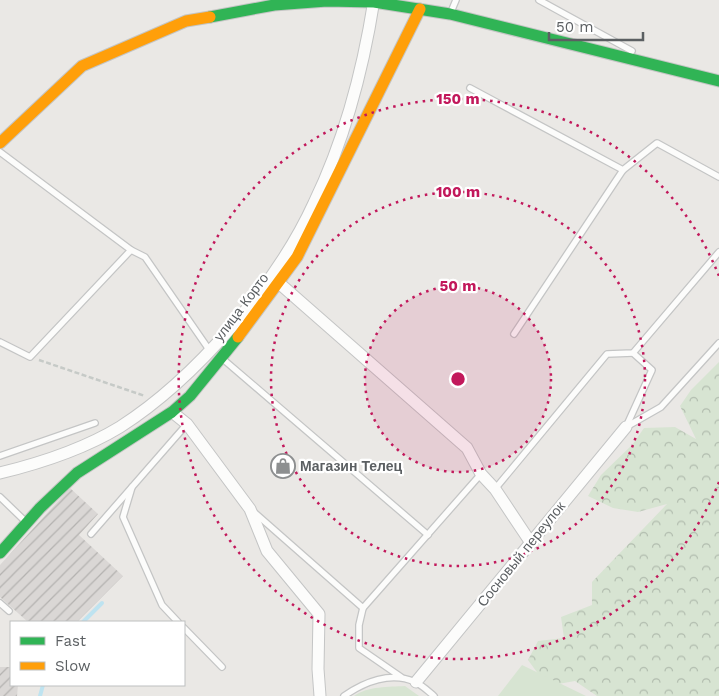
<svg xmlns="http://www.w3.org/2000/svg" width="719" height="696" viewBox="0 0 719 696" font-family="'Work Sans',sans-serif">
  <defs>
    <pattern id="industrial-furrows" width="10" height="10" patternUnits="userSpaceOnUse" patternTransform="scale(1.25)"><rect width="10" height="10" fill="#dad7d5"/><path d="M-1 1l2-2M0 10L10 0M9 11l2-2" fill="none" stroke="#b4b2b0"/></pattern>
    <pattern id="forest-crowns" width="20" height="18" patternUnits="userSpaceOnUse" patternTransform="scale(1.25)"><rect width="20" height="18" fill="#d7e4d2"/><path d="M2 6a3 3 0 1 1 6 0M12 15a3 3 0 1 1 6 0" fill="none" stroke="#b1bcae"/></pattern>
  </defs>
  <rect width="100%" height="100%" fill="#eae8e5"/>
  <g fill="url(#industrial-furrows)">
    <path d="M 70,488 L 98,514 L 79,535 L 123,576 L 77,622 L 28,622 L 0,597 L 0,565 Z"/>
    <path d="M 0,667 L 11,667 L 11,685 L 18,685 L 17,696 L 0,696 Z"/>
  </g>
  <path fill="url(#forest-crowns)" d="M 719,362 L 719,696 L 597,696 L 575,681 L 547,686 L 528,660 L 538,641 L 564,638 L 561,617 L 592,605 L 592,582 L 667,504 L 638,512 L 613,508 L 588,496 L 601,475 L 633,444 L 644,428 L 675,427 L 696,439 L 680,406 L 691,390 Z"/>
  <g fill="#d7e4d2">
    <path d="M 522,665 L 586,696 L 498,696 Z"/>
    <path d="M 405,686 L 419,696 L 354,696 C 368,686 389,687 405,686 Z"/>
  </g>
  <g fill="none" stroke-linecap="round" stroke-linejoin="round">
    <g stroke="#bee3f0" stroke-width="4">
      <path d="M 83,622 L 102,603"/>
      <path d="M 40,696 L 43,685"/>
    </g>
    <defs>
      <g id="lane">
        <path d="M 539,0 L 632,51"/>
        <path d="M 451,12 L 456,0"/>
        <path d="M 470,88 L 623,170 L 657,143 L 719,177"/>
        <path d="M 0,152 L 131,250 L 145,257 L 210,351"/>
        <path d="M 514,334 L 623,170"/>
        <path d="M 0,342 L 30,357 L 131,250"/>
        <path d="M 224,360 L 428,535"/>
        <path d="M 626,427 L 661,407 L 719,343"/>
        <path d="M 626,427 L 652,370 L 633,353"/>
        <path d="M 0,456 L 95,423"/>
        <path d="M 132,487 L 123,517 L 162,605 L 178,622"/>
        <path d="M 495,489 L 607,354 L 633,353 L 719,252"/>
        <path d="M 0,497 L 25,521"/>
        <path d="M 255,513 L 363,608 L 481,474"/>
        <path d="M 91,534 L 187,424"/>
        <path d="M 0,603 L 9,611"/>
        <path d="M 363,608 L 359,625 L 359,648 L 401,677"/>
        <path d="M 184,628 L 222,667"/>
        <path d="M 344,696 C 364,682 391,671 415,682 C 422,685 428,691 434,696"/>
      </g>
      <g id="street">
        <path d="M 279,283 L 467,448 L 481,474 L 495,489 L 531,543"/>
        <path d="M 172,412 L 187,424 L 250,509 L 267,551 L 319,614 L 318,669 L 320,696"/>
        <path d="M 0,473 C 41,463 84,449 120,427 C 195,379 277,284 314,203 C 345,139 363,70 374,0"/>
        <path d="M 416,682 L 626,427"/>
      </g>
      <g id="fast">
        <path d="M 210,17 L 274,5 L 327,1 L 374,2 L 450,14 L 719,81"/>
        <path d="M 0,553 L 40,508 L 77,473 L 172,412 L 190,396 L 238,337"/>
      </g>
      <g id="slow">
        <path d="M 0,143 L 82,66 L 186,21 L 210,17"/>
        <path d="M 238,337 L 297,257 L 420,9"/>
      </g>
    </defs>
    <use href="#lane" stroke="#c4c5c5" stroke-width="8"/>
    <use href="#street" stroke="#c4c5c5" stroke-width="13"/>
    <use href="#fast" stroke="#c4c5c4" stroke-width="13"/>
    <use href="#slow" stroke="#c4c5c4" stroke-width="13"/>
    <path stroke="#c6cac7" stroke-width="2.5" stroke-dasharray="5 2.5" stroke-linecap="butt" d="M 39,360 L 145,396"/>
    <use href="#lane" stroke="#fcfcfb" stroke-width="5.5"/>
    <use href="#street" stroke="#fcfcfb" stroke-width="11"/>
    <use href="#fast" stroke="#30b455" stroke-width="11"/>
    <use href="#slow" stroke="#ff9f0a" stroke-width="11"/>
  </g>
  <circle cx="458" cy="379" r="93" fill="#c2185b" fill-opacity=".12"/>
  <g fill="none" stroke="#c2185b" stroke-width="2.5" stroke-dasharray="2.5 5">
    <circle cx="458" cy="379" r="93"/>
    <circle cx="458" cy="379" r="187"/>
    <path d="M719 482A280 280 0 1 1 719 276"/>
  </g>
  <defs>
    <symbol id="shop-ring" viewBox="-11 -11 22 22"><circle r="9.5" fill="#fff" stroke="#8d8f90" stroke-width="1.5"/><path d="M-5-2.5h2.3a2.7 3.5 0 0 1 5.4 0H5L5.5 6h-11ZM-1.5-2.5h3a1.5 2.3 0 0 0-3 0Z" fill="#8d8f90"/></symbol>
  </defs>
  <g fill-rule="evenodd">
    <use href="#shop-ring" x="269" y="452" width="28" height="28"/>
  </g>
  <g text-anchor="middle" stroke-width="4.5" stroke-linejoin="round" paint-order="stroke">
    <g font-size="14" fill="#5b5f62" stroke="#fff">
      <text transform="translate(241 307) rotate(-53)" y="5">улица Корто</text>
      <text transform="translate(521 554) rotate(-51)" y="5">Сосновый переулок</text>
    </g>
    <g font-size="14" font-weight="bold" fill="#5b5f62" stroke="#fff" text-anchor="start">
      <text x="300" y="471">Магазин Телец</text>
    </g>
  </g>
  <circle cx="458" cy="379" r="8" fill="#c2185b" stroke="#fff" stroke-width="2.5"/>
  <g font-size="15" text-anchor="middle" font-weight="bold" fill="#c2185b" stroke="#fff" stroke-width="4.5" stroke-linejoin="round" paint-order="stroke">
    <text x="458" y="104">150 m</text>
    <text x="458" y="197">100 m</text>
    <text x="458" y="291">50 m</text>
  </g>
  <rect x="10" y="621" width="175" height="65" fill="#ffffff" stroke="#bdbfc0"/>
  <rect x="20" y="637" width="25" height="8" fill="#30b455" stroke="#bdbfc0"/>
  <text x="55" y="646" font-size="15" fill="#5b5f62">Fast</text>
  <rect x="20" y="662" width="25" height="8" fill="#ff9f0a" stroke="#bdbfc0"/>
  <text x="55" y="671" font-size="15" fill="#5b5f62">Slow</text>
  <path d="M549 32v8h94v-8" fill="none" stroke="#5b5f62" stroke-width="2.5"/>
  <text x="556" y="32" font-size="15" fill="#5b5f62" stroke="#ffffff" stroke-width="4" paint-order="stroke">50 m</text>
</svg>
